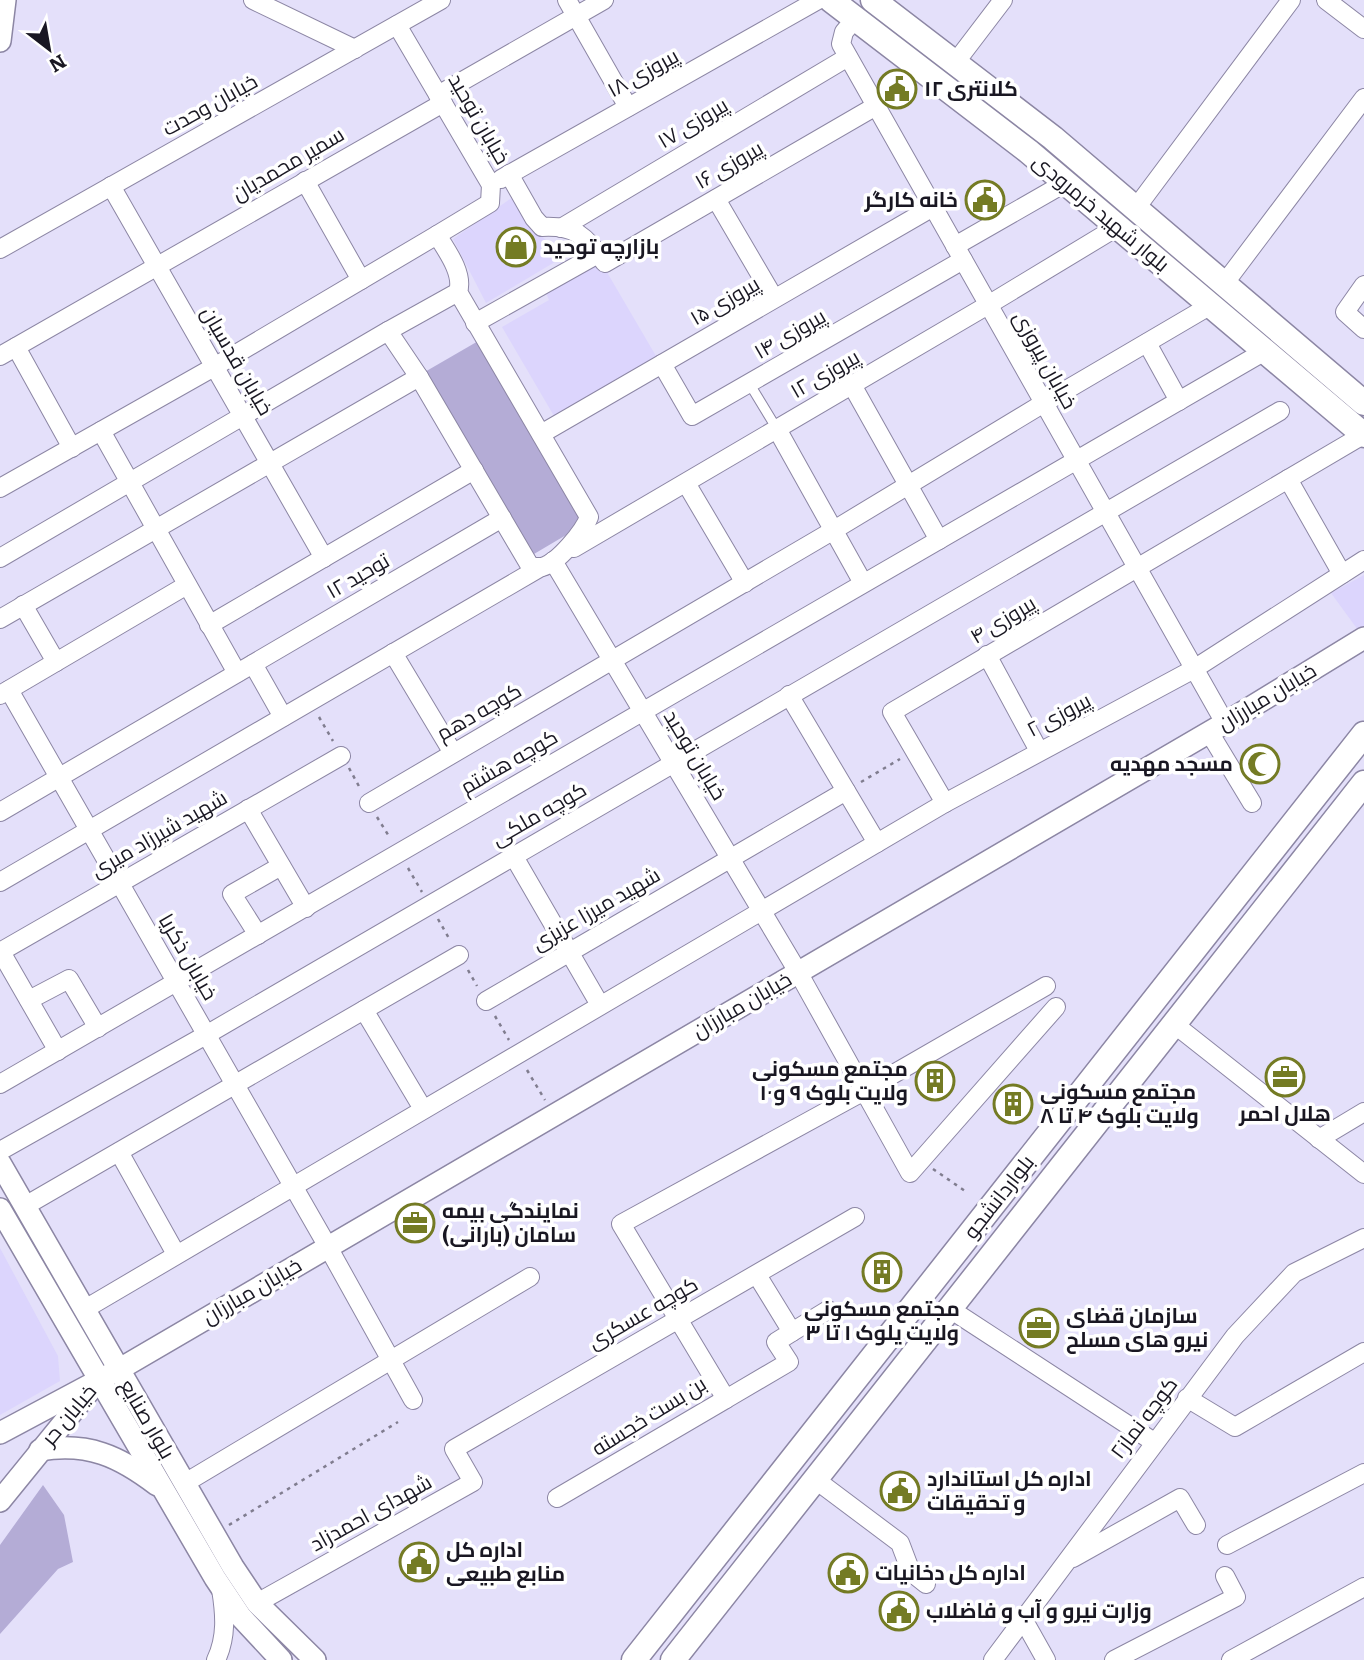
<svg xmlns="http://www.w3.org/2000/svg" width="1364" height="1660" viewBox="0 0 1364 1660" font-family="Literata,Cairo,serif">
  <rect width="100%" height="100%" fill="#e4e0fa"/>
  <g fill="#dcd5fd">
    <path d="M 513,197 L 535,231 L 552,245 L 573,242 L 575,250 L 486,303 L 453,239 Z"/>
    <path d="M 601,262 L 656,356 L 554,416 L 502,327 L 549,300 L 546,293 Z"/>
    <path d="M 1364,575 L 1364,627 L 1358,630 L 1331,593 Z"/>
    <path d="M 0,1248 L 58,1356 L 60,1381 L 0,1415 Z"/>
  </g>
  <g fill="#b4acd6">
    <path d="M 480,340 L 583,525 L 534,554 L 528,552 L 423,373 Z"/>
    <path d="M 43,1485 L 64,1515 L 73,1562 L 58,1569 L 0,1634 L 0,1545 Z"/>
  </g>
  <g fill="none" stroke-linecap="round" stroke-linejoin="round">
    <defs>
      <path id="service" d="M 749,383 L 777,429"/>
      <g id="minor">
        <path d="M 253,0 L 355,49"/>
        <path d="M 567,0 L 628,107"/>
        <path d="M 1326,0 L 1364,29"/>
        <path d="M 855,19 L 844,32 L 841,44 L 1225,723"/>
        <path d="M 397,25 L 491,185 L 490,203 L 437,235 C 447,251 464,274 458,292 L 388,331 L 419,377 L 530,566 C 532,567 540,567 542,567 C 558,563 584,531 589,517 L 458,292"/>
        <path d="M 955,63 L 1003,0"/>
        <path d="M 438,95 L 604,0"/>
        <path d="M 509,174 L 534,218 L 542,227 C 577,225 585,237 605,263 L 876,106"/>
        <path d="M 501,179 L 818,0"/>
        <path d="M 305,181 L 361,280"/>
        <path d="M 111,186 L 324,558"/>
        <path d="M 716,199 L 774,298"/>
        <path d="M 1136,208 L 1291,0"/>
        <path d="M 561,228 L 848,57"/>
        <path d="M 955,246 L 1065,183"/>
        <path d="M 0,249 L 441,0"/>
        <path d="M 1224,284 L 1364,98"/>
        <path d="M 1364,285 L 1345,312 L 1364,329"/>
        <path d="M 475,323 L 598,254"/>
        <path d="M 1147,343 L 1179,401"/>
        <path d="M 16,347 L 72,448"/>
        <path d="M 0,356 L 443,103"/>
        <path d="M 662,364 L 692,416 L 963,260"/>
        <path d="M 852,385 L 939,540"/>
        <path d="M 777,429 L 863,583"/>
        <path d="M 101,431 L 237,673"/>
        <path d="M 541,434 L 933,207"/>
        <path d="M 1288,479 L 1342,574"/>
        <path d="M 686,483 L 745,583"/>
        <path d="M 0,488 L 214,367 L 437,235"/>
        <path d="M 574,548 L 988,305 L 1117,227"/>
        <path d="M 0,558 L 388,331"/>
        <path d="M 553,561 L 798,972 L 910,1173 L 1056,1007"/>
        <path d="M 23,605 L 56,662"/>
        <path d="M 0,619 L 419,377"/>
        <path d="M 209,625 L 474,470"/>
        <path d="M 393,653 L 453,753"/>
        <path d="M 987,655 L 1039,751"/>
        <path d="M 253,664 L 283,717"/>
        <path d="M 9,690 L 328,1247 L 413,1400"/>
        <path d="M 0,695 L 187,585"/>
        <path d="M 789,695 L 877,843"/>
        <path d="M 1209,732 L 1252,803"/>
        <path d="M 369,803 L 834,530 L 1044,403 L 1211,305"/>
        <path d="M 945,803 L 892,712 L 1363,435"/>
        <path d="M 248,809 L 306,908"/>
        <path d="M 0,812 L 502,518"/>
        <path d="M 513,855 L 600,1005"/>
        <path d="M 0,882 L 541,567"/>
        <path d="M 258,935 L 232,894 L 281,866"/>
        <path d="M 0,952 L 341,756"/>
        <path d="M 1,952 L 58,1051"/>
        <path d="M 29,1000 L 69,979 L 98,1028"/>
        <path d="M 486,1001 L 846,791"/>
        <path d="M 364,1010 L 423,1109"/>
        <path d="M 1174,1024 L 1364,1174"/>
        <path d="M 0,1084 L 1265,351"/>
        <path d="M 1319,1139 L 1364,1112"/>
        <path d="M 0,1151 L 206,1035 L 1280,411"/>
        <path d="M 119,1152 L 176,1254"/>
        <path d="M 25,1206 L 459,955"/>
        <path d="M 85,1309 L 945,803 L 1194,669 L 1364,560"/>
        <path d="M 950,1309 L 1154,1442"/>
        <path d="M 792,1332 L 828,1310"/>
        <path d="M 1187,1398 L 1235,1427 L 1364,1352"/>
        <path d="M 726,1399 L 789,1362 L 776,1342 L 792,1332 L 757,1275"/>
        <path d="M 816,1480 L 900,1543 L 911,1572 L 926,1584"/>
        <path d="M 185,1483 L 530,1277"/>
        <path d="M 557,1498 L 726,1399 L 621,1224 L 864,1091 L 1046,986"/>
        <path d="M 1227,1545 L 1364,1473"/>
        <path d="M 1073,1558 L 1180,1498 L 1196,1525"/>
        <path d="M 257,1603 L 473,1482 L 454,1449 L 855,1217"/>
        <path d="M 1023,1619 L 1046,1660"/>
        <path d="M 216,1660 C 227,1637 225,1614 221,1589"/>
        <path d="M 993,1660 L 1235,1336 L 1294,1273 L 1364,1238"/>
        <path d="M 1114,1660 L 1236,1597 L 1225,1576"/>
        <path d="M 1231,1660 L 1364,1587"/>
      </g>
      <g id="tertiary">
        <path d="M 0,41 L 5,0"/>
        <path d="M 0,1163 L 233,1567 L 257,1603 L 315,1660"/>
        <path d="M 0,1209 L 215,1578 L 241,1617 L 281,1660"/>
        <path d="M 0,1433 L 118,1370 L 1225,723 L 1364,638"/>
        <path d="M 40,1450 C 88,1442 119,1456 157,1485"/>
        <path d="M 0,1501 L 91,1389"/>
      </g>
      <g id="secondary">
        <path d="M 831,0 L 1028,151 L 1364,435"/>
        <path d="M 873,0 L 1053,138 L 1364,403"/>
        <path d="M 634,1660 L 1364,734"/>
        <path d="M 673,1660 L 1364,783"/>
      </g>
    </defs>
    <use href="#service" stroke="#8c86a4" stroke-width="11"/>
    <use href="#minor" stroke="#8c86a4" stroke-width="20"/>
    <use href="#tertiary" stroke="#8c86a4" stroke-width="24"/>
    <use href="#secondary" stroke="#8c86a4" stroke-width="27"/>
    <g stroke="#807d8f" stroke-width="2.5" stroke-dasharray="3.5 5" stroke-linecap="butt">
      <path d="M 319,717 L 333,741"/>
      <path d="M 349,768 L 361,790"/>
      <path d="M 861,782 L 900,759"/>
      <path d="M 377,817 L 390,838"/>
      <path d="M 408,868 L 422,892"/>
      <path d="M 438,919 L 450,940"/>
      <path d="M 468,970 L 477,986"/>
      <path d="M 495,1016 L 509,1040"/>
      <path d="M 527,1070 L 545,1100"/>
      <path d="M 933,1169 L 968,1193"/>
      <path d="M 229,1525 L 398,1422"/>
    </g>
    <use href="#service" stroke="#fff" stroke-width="9"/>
    <use href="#minor" stroke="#fff" stroke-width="18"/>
    <use href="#tertiary" stroke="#fff" stroke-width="21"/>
    <use href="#secondary" stroke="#fff" stroke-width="24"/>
  </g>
  <defs>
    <symbol id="civic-ring" viewBox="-11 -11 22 22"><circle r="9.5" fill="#fff" stroke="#747b24" stroke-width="1.5"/><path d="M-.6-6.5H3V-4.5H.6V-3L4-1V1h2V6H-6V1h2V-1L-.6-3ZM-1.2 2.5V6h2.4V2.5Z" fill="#747b24"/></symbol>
    <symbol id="shop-ring" viewBox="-11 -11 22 22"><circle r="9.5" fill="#fff" stroke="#747b24" stroke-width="1.5"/><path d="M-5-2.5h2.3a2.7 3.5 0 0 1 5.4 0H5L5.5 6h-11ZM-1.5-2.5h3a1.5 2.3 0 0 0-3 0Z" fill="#747b24"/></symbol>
    <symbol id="mosque-ring" viewBox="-11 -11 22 22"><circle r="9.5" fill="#fff" stroke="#747b24" stroke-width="1.5"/><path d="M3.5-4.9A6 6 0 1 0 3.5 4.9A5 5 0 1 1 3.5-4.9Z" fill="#747b24"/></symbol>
    <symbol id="office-ring" viewBox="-11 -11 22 22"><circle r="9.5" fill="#fff" stroke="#747b24" stroke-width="1.5"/><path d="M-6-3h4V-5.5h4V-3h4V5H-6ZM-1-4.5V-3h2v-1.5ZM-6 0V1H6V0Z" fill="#747b24"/></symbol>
    <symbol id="building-ring" viewBox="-11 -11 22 22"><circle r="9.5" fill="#fff" stroke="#747b24" stroke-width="1.5"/><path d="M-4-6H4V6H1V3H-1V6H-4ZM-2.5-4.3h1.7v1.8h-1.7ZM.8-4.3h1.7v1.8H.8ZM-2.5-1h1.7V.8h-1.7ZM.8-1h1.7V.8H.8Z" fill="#747b24"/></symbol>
  </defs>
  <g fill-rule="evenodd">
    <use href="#civic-ring" x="875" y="67" width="44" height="44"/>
    <use href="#civic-ring" x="963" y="178" width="44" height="44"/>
    <use href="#shop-ring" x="494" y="225" width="44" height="44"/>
    <use href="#mosque-ring" x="1238" y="742" width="44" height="44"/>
    <use href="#office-ring" x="1263" y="1055" width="44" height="44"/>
    <use href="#building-ring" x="913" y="1059" width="44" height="44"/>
    <use href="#building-ring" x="991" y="1082" width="44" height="44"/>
    <use href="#office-ring" x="393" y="1201" width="44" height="44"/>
    <use href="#building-ring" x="860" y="1250" width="44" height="44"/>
    <use href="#office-ring" x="1017" y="1306" width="44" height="44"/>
    <use href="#civic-ring" x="878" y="1469" width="44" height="44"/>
    <use href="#civic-ring" x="397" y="1540" width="44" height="44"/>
    <use href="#civic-ring" x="826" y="1551" width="44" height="44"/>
    <use href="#civic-ring" x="877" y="1589" width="44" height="44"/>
  </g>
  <g text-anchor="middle" stroke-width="7" stroke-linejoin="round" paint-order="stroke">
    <g font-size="21" fill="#191722" stroke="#fff">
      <text transform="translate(643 73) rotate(-29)" y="7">پیروزی ۱۸</text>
      <text transform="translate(210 105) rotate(-29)" y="7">خیابان وحدت</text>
      <text transform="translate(479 119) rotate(60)" y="7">خیابان توحید</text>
      <text transform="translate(693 123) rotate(-31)" y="7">پیروزی ۱۷</text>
      <text transform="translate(288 164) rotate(-30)" y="7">سمیر محمدیان</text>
      <text transform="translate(729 165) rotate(-30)" y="7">پیروزی ۱۶</text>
      <text transform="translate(1101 213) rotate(40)" y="7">بلوار شهید خرمرودی</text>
      <text transform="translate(725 301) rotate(-30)" y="7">پیروزی ۱۵</text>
      <text transform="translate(790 334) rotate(-30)" y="7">پیروزی ۱۴</text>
      <text transform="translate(1045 360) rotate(61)" y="7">خیابان پیروزی</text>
      <text transform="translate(237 361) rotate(60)" y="7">خیابان قدسیان</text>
      <text transform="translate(825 374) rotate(-30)" y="7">پیروزی ۱۲</text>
      <text transform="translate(358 576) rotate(-30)" y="7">توحید ۱۲</text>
      <text transform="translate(1003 620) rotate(-31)" y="7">پیروزی ۴</text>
      <text transform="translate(1267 697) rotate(-31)" y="7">خیابان مبارزان</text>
      <text transform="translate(479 712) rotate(-30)" y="7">کوچه دهم</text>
      <text transform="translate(1059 715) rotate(-28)" y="7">پیروزی ۲</text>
      <text transform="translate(695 755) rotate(59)" y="7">خیابان توحید</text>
      <text transform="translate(509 762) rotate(-30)" y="7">کوچه هشتم</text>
      <text transform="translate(539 814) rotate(-30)" y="7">کوچه ملکی</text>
      <text transform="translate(159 834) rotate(-30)" y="7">شهید شیرزاد میری</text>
      <text transform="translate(596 909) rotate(-30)" y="7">شهید میرزا عزیزی</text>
      <text transform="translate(188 957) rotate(60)" y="7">خیابان ذکریا</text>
      <text transform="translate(742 1005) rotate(-30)" y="7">خیابان مبارزان</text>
      <text transform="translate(999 1197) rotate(-52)" y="7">بلواردانشجو</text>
      <text transform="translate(252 1291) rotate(-30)" y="7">خیابان مبارزان</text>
      <text transform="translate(643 1313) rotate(-30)" y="7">کوچه عسکری</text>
      <text transform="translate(69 1415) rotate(-50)" y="7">خیابان حر</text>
      <text transform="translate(649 1416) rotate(-32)" y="7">بن بست خجسته</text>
      <text transform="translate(1144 1418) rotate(-53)" y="7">کوچه نماز۲</text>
      <text transform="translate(147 1419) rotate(60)" y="7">بلوار صنایع</text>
      <text transform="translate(371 1513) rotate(-29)" y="7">شهدای احمدزاد</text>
    </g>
    <g font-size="21" font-weight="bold" fill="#191722" stroke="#fff" text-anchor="start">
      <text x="924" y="96">کلانتری ۱۲</text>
      <text x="958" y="207" text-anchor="end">خانه کارگر</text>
      <text x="543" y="254">بازارچه توحید</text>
      <text x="1233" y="771" text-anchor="end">مسجد مهدیه</text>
      <text x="908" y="1076" text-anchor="end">مجتمع مسکونی<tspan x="908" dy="24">ولایت بلوک ۹ و۱۰</tspan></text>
      <text x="1040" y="1099">مجتمع مسکونی<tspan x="1040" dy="24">ولایت بلوک ۴ تا ۸</tspan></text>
      <text x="1285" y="1121" text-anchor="middle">هلال احمر</text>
      <text x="442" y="1218">نمایندگی بیمه<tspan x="442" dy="24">سامان (بارانی)</tspan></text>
      <text x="882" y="1316" text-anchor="middle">مجتمع مسکونی<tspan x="882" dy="24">ولایت یلوک ۱ تا ۳</tspan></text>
      <text x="1066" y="1323">سازمان قضای<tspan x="1066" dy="24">نیرو های مسلح</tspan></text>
      <text x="927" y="1486">اداره کل استاندارد<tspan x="927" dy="24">و تحقیقات</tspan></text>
      <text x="446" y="1557">اداره کل<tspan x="446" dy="24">منابع طبیعی</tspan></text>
      <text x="875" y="1580">اداره کل دخانیات</text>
      <text x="926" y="1618">وزارت نیرو و آب و فاضلاب</text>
    </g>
  </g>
  <g transform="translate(49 49) rotate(149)" stroke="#ffffff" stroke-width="5" paint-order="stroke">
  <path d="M0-5L12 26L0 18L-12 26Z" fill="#191722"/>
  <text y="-10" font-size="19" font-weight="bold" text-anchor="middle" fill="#191722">N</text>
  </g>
</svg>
